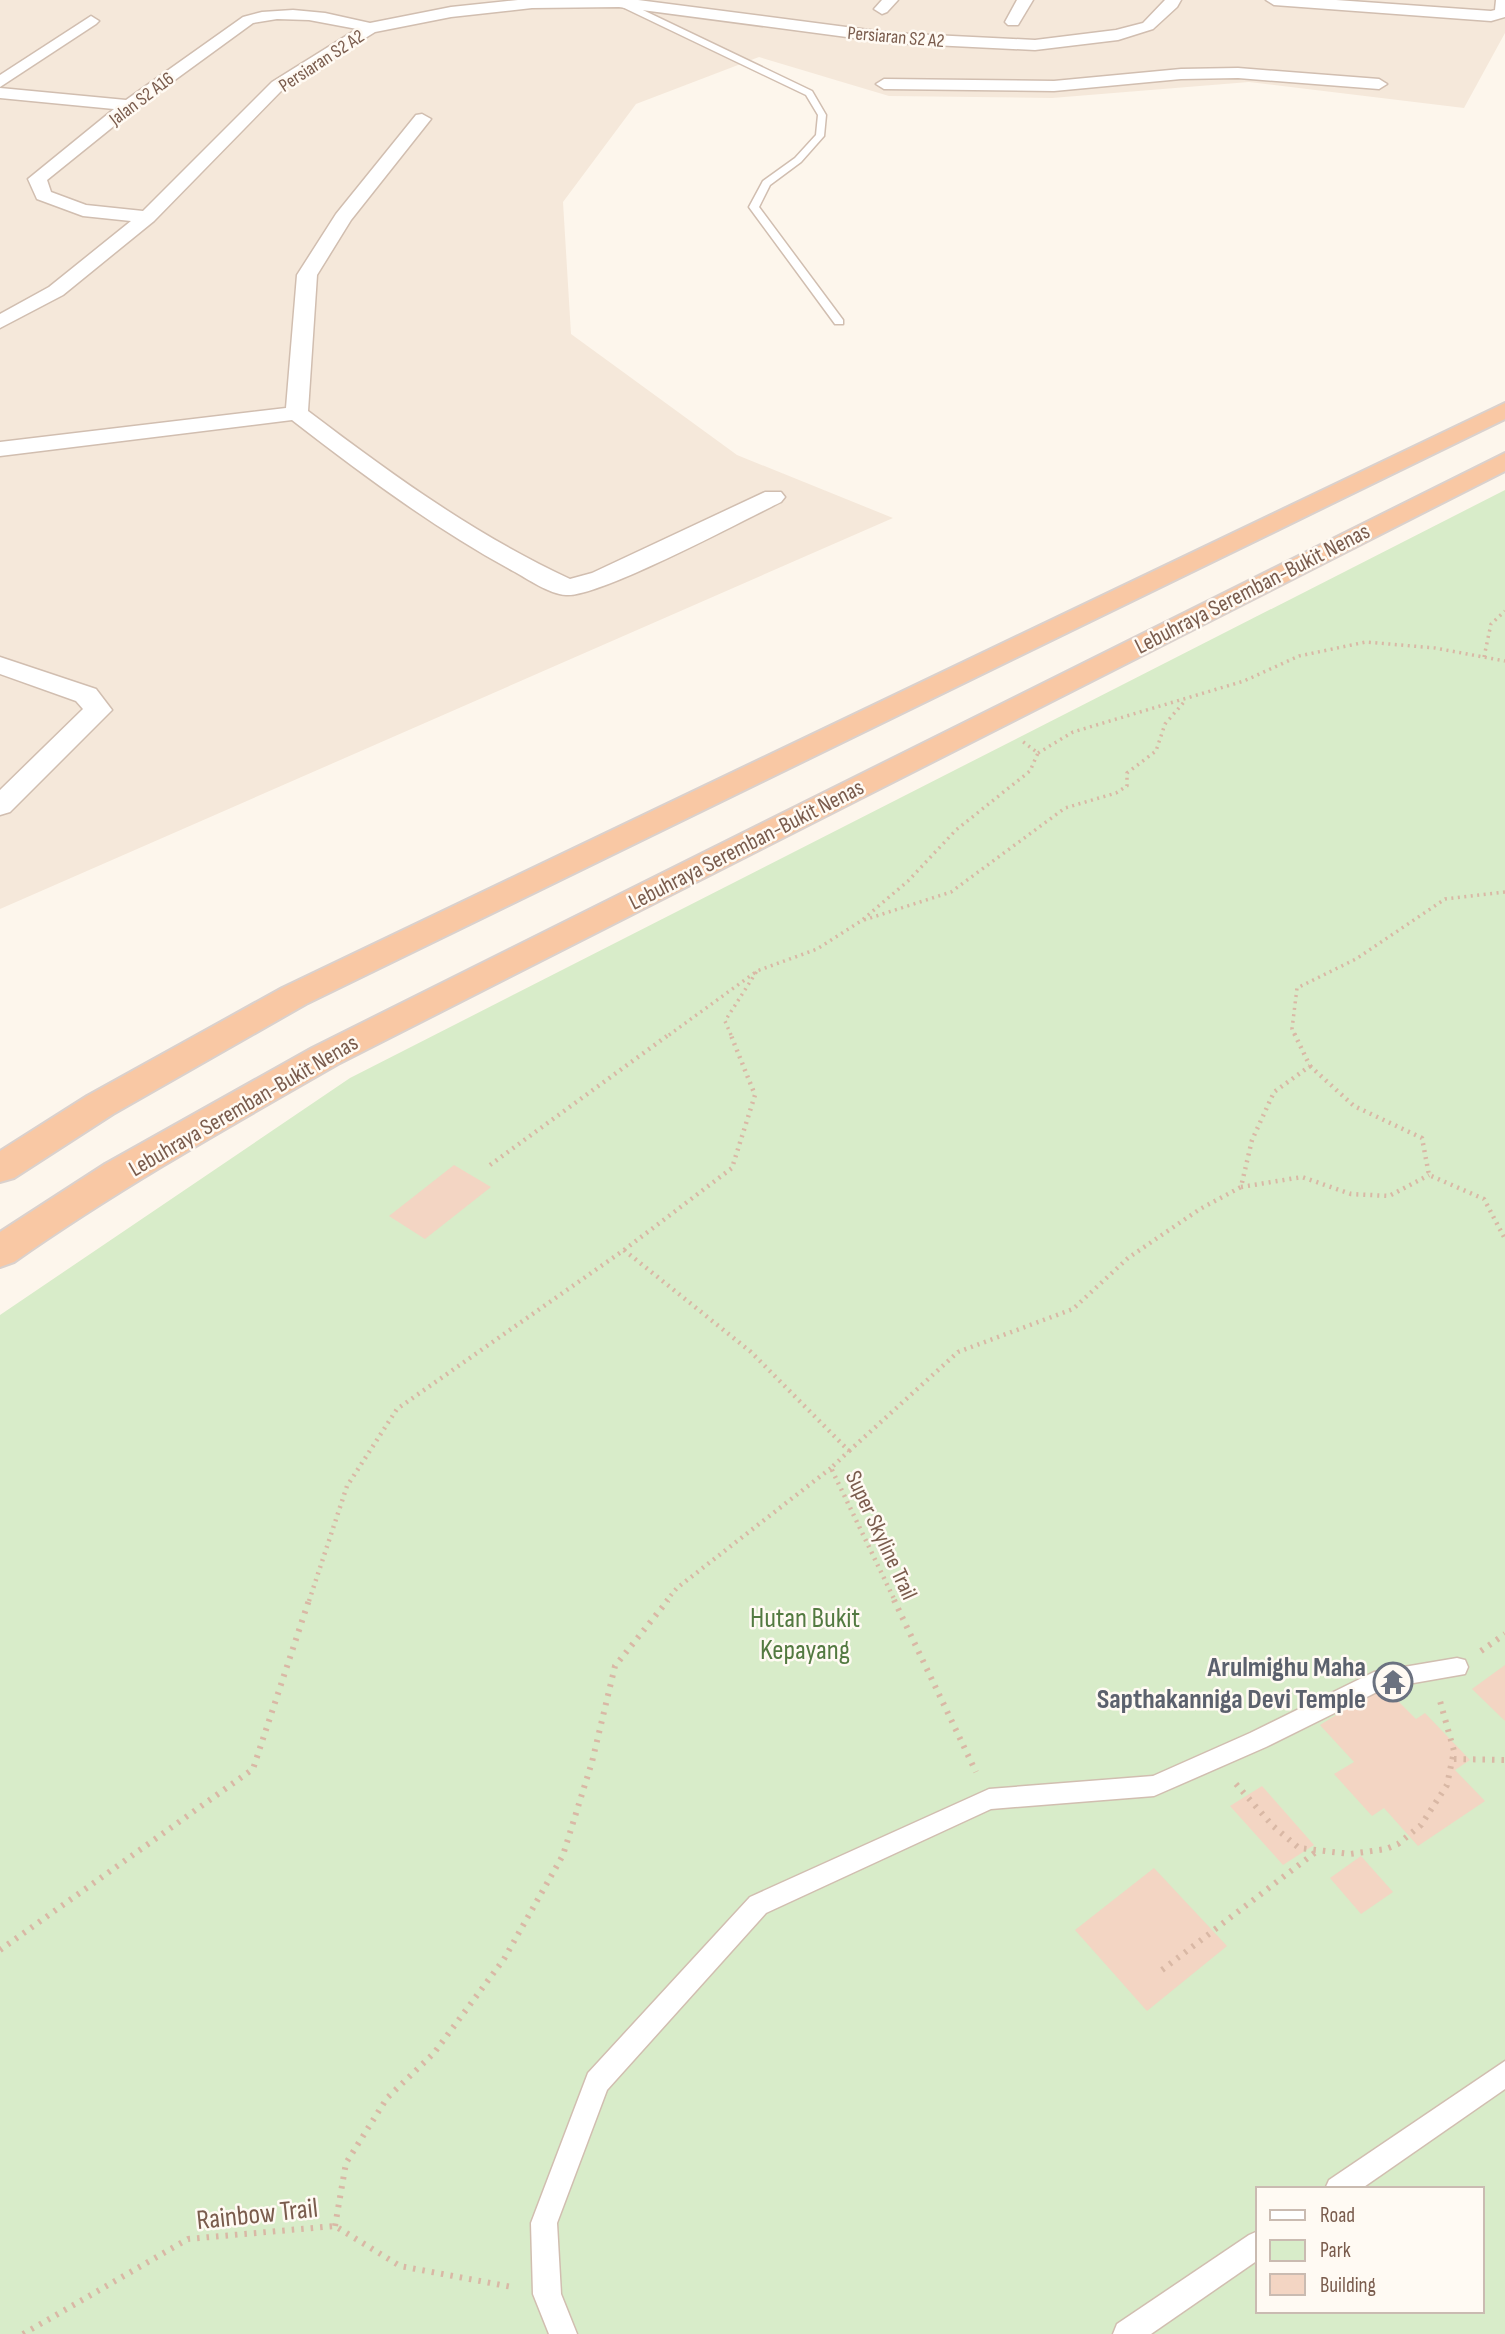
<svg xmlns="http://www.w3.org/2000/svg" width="1505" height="2334" viewBox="0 0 1505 2334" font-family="'Sofia Sans Condensed',sans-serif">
  <rect width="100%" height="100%" fill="#fdf6ec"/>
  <path fill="#f5e8da" d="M 0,0 L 1505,0 L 1505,33 L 1464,108 L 1249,82 L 1052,98 L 889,96 L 759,57 L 636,104 L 563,202 L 571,334 L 737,455 L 893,518 L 0,909 Z"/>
  <path fill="#d8ecc9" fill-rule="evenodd" d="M 1505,490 L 1505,2334 L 0,2334 L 0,1315 L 350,1078 ZM 1258,2189 L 1482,2189 L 1482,2311 L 1258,2311 Z"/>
  <g fill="#f3d5c3">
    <path d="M 454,1165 L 491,1187 L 425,1239 L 389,1216 Z"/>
    <path d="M 1505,1665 L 1505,1721 L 1472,1689 Z"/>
    <path d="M 1383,1686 L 1416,1719 L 1425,1713 L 1470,1760 L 1455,1770 L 1485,1801 L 1418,1846 L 1384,1808 L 1372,1816 L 1334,1774 L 1354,1762 L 1320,1725 Z"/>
    <path d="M 1262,1786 L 1314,1845 L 1283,1865 L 1230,1806 Z"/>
    <path d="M 1361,1856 L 1393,1892 L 1361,1914 L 1330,1878 Z"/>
    <path d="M 1154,1868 L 1227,1946 L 1147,2011 L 1075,1930 Z"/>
  </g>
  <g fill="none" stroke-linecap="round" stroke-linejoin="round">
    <defs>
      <g id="service">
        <path d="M 616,0 L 622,0 L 812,91 L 826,115 L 824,136 L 801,162 L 770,185 L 759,207 L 843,320 L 843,324 L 835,324 L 749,207 L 763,181 L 795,158 L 816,135 L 818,115 L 806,95 L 616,4 Z"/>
        <path d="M 1457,1658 L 1465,1660 L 1468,1667 L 1465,1674 L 1385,1688 L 1266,1747 L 1154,1796 L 991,1809 L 766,1913 L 607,2090 L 557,2223 L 561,2294 L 577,2334 L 549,2334 L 533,2294 L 531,2223 L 588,2073 L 750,1897 L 989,1789 L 1153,1776 L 1250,1733 L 1374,1672 Z"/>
        <path d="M 1505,2061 L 1505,2089 L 1361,2189 L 1325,2189 L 1329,2180 Z"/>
        <path d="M 1258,2231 L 1258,2260 L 1151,2334 L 1113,2334 L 1117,2324 L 1249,2235 Z"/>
      </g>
      <g id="minor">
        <path d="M 518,0 L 638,0 L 892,33 L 1035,40 L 1116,30 L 1143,23 L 1165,0 L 1181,0 L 1177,7 L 1153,29 L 1118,40 L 1035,50 L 892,43 L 619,7 L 532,8 L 451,17 L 375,32 L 284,88 L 154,221 L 63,295 L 0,328 L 0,314 L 49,287 L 131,221 L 83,216 L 37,199 L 28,179 L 114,109 L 0,98 L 0,88 L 126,100 L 243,17 L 262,12 L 293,10 L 325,13 L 370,23 L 451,7 ZM 277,19 L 309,20 L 357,29 L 272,82 L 143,211 L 86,205 L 51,192 L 47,180 L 135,109 L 253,23 Z"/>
        <path d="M 882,0 L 898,0 L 887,12 L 882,14 L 874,9 Z"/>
        <path d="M 1017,0 L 1033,0 L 1018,25 L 1008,25 L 1005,22 Z"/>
        <path d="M 1266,0 L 1336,0 L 1491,11 L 1495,10 L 1496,0 L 1505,0 L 1505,17 L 1491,21 L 1274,5 Z"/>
        <path d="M 91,16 L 99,21 L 96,24 L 0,87 L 0,75 Z"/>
        <path d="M 1238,68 L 1379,79 L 1387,84 L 1379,89 L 1238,78 L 1181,79 L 1054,91 L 884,89 L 876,84 L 884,79 L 1054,81 L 1181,69 Z"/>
        <path d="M 422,114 L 431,119 L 351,220 L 317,275 L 308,411 C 391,474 475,535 570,579 L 592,573 L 765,492 L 781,492 L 785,497 L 781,502 C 744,520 598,598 566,595 C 549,594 528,579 513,571 C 434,528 363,475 292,420 L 0,456 L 0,442 L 286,408 L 297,275 L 336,214 L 416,115 Z"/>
        <path d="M 0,657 L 96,689 L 112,710 L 10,812 L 0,815 L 0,790 L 83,709 L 76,701 L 0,674 Z"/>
      </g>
      <g id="trunk">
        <path d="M 1505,403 L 1505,419 L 306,1004 L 113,1114 L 14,1178 L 0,1182 L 0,1151 L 87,1096 L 282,988 Z"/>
        <path d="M 1505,453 L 1505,471 L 338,1064 C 228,1127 118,1189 14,1262 L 0,1267 L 0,1232 L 105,1164 L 312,1048 Z"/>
      </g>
    </defs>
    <use href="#service" stroke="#d1beb0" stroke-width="3"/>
    <use href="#minor" stroke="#d1beb0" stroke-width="3"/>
    <use href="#trunk" stroke="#dad1cd" stroke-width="4"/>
    <g stroke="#d9b8a5" stroke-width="3.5" stroke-dasharray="2 4.5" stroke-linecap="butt">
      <path d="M 1484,657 L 1491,624 L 1505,611"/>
      <path d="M 1038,753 L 1073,732 L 1244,681 L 1299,656 L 1366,642 L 1435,648 L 1505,661"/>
      <path d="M 864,920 L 951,892 L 1065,808 L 1116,793 L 1127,786 L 1127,773 L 1156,751 L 1165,724 L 1184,702"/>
      <path d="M 669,1035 L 757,971 L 817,949 L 861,921 L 908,881 L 956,830 L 1030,771 L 1038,753 L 1022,741"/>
      <path d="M 731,1035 L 725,1021 L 757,971"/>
      <path d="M 1295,1035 L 1292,1029 L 1297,988 L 1356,959 L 1445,899 L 1505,892"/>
    </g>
    <g stroke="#d9b8a5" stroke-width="4.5" stroke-dasharray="2 5" stroke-linecap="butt">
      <path d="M 1310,1066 L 1354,1106 L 1422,1138 L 1429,1175 L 1484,1199 L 1505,1239"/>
      <path d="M 490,1165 L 671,1033"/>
      <path d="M 1241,1187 L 1302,1177 L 1351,1194 L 1389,1196 L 1429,1175"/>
      <path d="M 624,1250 L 751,1352 L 849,1451 L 831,1468 L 895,1601"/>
      <path d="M 849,1451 L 958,1352 L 1073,1309 L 1128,1258 L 1200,1209 L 1241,1187 L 1252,1140 L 1274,1092 L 1310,1066 L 1294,1033"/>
      <path d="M 309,1601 L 347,1486 L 397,1409 L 624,1250 L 732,1168 L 755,1095 L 730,1033"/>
      <path d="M 666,1601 L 677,1588 L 831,1468"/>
    </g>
    <g stroke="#d9b8a5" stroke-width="6" stroke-dasharray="2.5 7" stroke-linecap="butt">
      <path d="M 894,1600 L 976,1772"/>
      <path d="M 1481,1651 L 1505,1634"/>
      <path d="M 1454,1759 L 1505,1760"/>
      <path d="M 1236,1784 L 1273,1826 L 1299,1848 L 1350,1854 L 1386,1849 L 1398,1844 L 1421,1825 L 1447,1785 L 1454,1751 L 1440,1701"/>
      <path d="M 0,1950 L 253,1769 L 309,1600"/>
      <path d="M 1162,1970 L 1317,1851"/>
      <path d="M 335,2226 L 346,2163 L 387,2098 L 434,2053 L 504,1959 L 563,1855 L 592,1762 L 615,1666 L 668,1600"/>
      <path d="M 23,2334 L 188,2239 L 335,2226 L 400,2266 L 512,2287"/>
    </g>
    <use href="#service" fill="#fff" fill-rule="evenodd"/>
    <use href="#minor" fill="#fff" fill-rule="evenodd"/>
    <use href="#trunk" fill="#f9c8a4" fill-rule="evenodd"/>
  </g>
  <defs>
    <symbol id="temple-ring" viewBox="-11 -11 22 22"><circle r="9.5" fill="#fffaf3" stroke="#6b7280" stroke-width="1.5"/><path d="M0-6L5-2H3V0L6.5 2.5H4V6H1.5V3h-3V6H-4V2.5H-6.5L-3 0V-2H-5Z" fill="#6b7280"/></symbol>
  </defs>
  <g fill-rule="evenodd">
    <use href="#temple-ring" x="1371" y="1660" width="44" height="44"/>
  </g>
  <g text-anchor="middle" stroke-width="5" stroke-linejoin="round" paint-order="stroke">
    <g font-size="19" fill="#7a5c4d" stroke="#fffaf3">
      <text transform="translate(896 36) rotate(5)" y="7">Persiaran S2 A2</text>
      <text transform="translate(321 60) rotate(-33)" y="7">Persiaran S2 A2</text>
      <text transform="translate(141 98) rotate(-37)" y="7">Jalan S2 A16</text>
    </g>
    <g font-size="23" fill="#7a5c4d" stroke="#fffaf3">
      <text transform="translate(1252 588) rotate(-27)" y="8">Lebuhraya Seremban-Bukit Nenas</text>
      <text transform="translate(746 844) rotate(-27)" y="8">Lebuhraya Seremban-Bukit Nenas</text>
      <text transform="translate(243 1105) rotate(-30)" y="8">Lebuhraya Seremban-Bukit Nenas</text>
      <text transform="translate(882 1535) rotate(65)" y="8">Super Skyline Trail</text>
    </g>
    <g font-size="28" fill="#537a41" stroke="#fffaf3">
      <text x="805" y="1627">Hutan Bukit<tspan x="805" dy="32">Kepayang</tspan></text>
    </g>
    <g font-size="28" font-weight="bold" fill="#5b616d" stroke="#fffaf3" text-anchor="end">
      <text x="1366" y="1676">Arulmighu Maha<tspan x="1366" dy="32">Sapthakanniga Devi Temple</tspan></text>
    </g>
    <g font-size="28" fill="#7a5c4d" stroke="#fffaf3">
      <text transform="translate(257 2213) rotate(-6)" y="10">Rainbow Trail</text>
    </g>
  </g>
  <rect x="1256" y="2187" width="228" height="126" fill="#fffaf3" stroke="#cabbb1" stroke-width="2"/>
  <rect x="1270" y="2210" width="35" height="10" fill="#ffffff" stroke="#cabbb1" stroke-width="2"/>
  <text x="1320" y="2222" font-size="21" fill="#7a5c4d">Road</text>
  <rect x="1270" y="2240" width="35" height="21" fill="#d8ecc9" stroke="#cabbb1" stroke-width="2"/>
  <text x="1320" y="2257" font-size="21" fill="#7a5c4d">Park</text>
  <rect x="1270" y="2274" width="35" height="21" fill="#f3d5c3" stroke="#cabbb1" stroke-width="2"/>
  <text x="1320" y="2292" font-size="21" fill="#7a5c4d">Building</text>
</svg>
